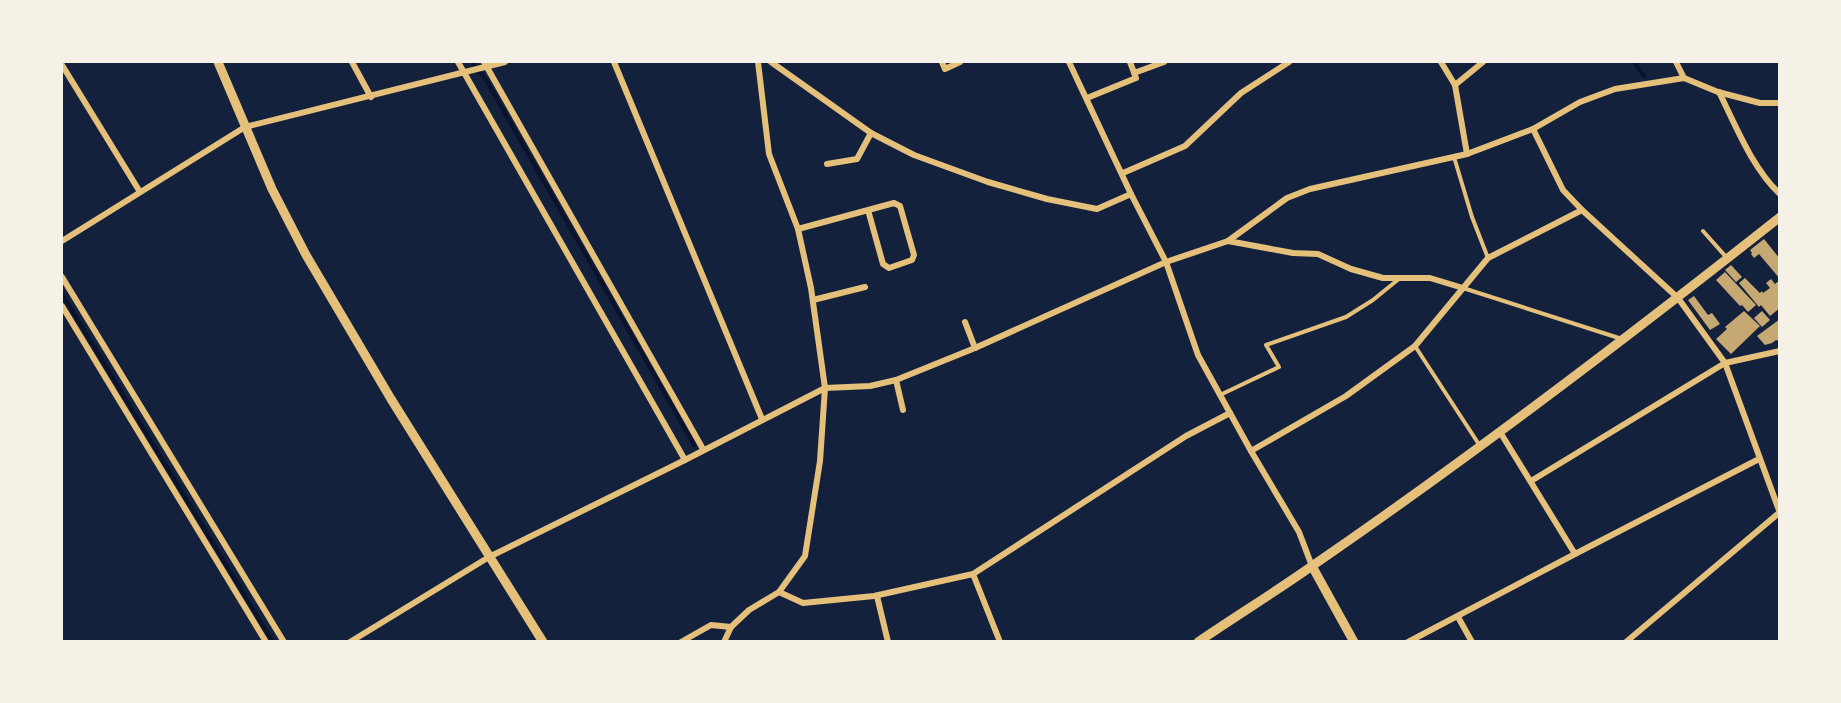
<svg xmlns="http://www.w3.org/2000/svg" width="1841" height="703" viewBox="0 0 1841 703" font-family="Signika,sans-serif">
  <rect width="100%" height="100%" fill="#14213d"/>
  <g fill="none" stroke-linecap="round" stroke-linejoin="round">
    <g stroke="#0b132b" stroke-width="4">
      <path d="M 472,62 L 486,80 L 694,445"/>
      <path d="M 1634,62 L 1644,76"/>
      <path d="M 62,294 L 273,642"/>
    </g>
  </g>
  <g fill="#c6a872">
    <path d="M 1764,239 L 1780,259 L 1780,279 L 1759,254 L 1754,258 L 1751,254 L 1752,253 L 1750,250 Z"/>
    <path d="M 1731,265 L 1742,277 L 1736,282 L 1725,270 Z"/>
    <path d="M 1725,272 L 1756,305 L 1748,312 L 1742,305 L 1740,306 L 1716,280 Z"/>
    <path d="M 1745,278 L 1760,293 L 1762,291 L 1763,293 L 1770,288 L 1766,283 L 1771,279 L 1775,284 L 1780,280 L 1780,308 L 1770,316 L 1761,305 L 1759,307 L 1739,283 Z"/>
    <path d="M 1694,296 L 1708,315 L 1712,313 L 1720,324 L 1710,330 L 1688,300 Z"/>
    <path d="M 1744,311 L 1760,326 L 1731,354 L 1716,339 L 1727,329 L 1725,327 Z"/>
    <path d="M 1762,311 L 1770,320 L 1762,327 L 1754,318 Z"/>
    <path d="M 1780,319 L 1780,341 L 1776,340 L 1772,343 L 1765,345 L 1757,336 Z"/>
  </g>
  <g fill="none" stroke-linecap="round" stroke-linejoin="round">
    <g stroke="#e5c07b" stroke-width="4">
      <path d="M 1454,157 L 1472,217 L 1488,258"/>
      <path d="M 1703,231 L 1727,258"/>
      <path d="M 1463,288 L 1622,339"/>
      <path d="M 1415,346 L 1480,446"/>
      <path d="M 1220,395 L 1279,367 L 1266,345 L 1346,317 L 1373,300 L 1400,278"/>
    </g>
    <g stroke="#e5c07b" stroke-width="6">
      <path d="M 352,62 L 371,97"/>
      <path d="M 458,62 L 685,460"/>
      <path d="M 484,62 L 703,449"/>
      <path d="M 614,62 L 762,419"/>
      <path d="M 758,62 L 769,154 L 798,229 L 811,288 L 825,388 L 870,386 L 896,380 L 975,348 L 1166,262 L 1228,241 L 1287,198 L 1310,189 L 1467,154 L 1533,129 L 1580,102 L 1615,89 L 1684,78 L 1718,92 L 1760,103 L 1780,103"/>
      <path d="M 771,62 L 871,133 L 914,155 L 988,182 L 1047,199 L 1097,209 L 1131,194"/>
      <path d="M 942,62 L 945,69 L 960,62"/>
      <path d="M 1069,62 L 1131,194 L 1166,262 L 1198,355 L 1251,451 L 1299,532 L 1312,566"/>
      <path d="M 1441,62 L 1455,85 L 1467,154"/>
      <path d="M 1676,62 L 1684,78"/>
      <path d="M 62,65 L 140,192"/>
      <path d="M 1134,73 L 1164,62"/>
      <path d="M 1455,85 L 1483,62"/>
      <path d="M 1719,92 C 1736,126 1752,168 1780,194"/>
      <path d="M 1087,98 L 1136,78 L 1130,62"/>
      <path d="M 1533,129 L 1563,190 L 1582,210 L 1678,298 L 1725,363 L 1780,513"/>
      <path d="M 827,164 L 857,159 L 871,133"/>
      <path d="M 1123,173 L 1185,146 L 1241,93 L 1289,62"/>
      <path d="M 798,229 L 894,203 L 900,206 L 914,255 L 912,260 L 889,268 L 883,264 L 868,210"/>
      <path d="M 62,241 L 245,127 L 505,62"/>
      <path d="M 1228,241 L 1293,253 L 1318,254 L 1351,269 L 1383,278 L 1430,278 L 1463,288"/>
      <path d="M 62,277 L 284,642"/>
      <path d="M 813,300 L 865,287"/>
      <path d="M 62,306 L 266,642"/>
      <path d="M 965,322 L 975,348"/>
      <path d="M 896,380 L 903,410"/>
      <path d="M 1500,432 L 1575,554 L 1759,459"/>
      <path d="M 1251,451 L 1346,396 L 1415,346 L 1488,258 L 1582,210"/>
      <path d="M 1531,481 L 1725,363 L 1780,351"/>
      <path d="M 973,574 L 1000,642"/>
      <path d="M 779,592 L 803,603 L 874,596 L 973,574 L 1186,436 L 1230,413"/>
      <path d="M 877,596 L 888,642"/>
      <path d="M 1458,617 L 1472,642"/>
      <path d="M 350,642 L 489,557 L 685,460 L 825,388 L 820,461 L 805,556 L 779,592 L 749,610 L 731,627 L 724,642"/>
      <path d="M 681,642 L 711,625 L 731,627"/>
      <path d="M 1408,642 L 1575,554"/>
      <path d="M 1626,642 L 1780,512"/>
    </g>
    <g stroke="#e5c07b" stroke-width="9">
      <path d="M 218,62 L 272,189 L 306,255 L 391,399 L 543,642"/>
      <path d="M 1312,566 L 1354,642"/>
      <path d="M 1198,642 C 1236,616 1275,592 1312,566 C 1472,456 1627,338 1780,217"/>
    </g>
  </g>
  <rect width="1841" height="703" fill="none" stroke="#f6f1e7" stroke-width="126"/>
</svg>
